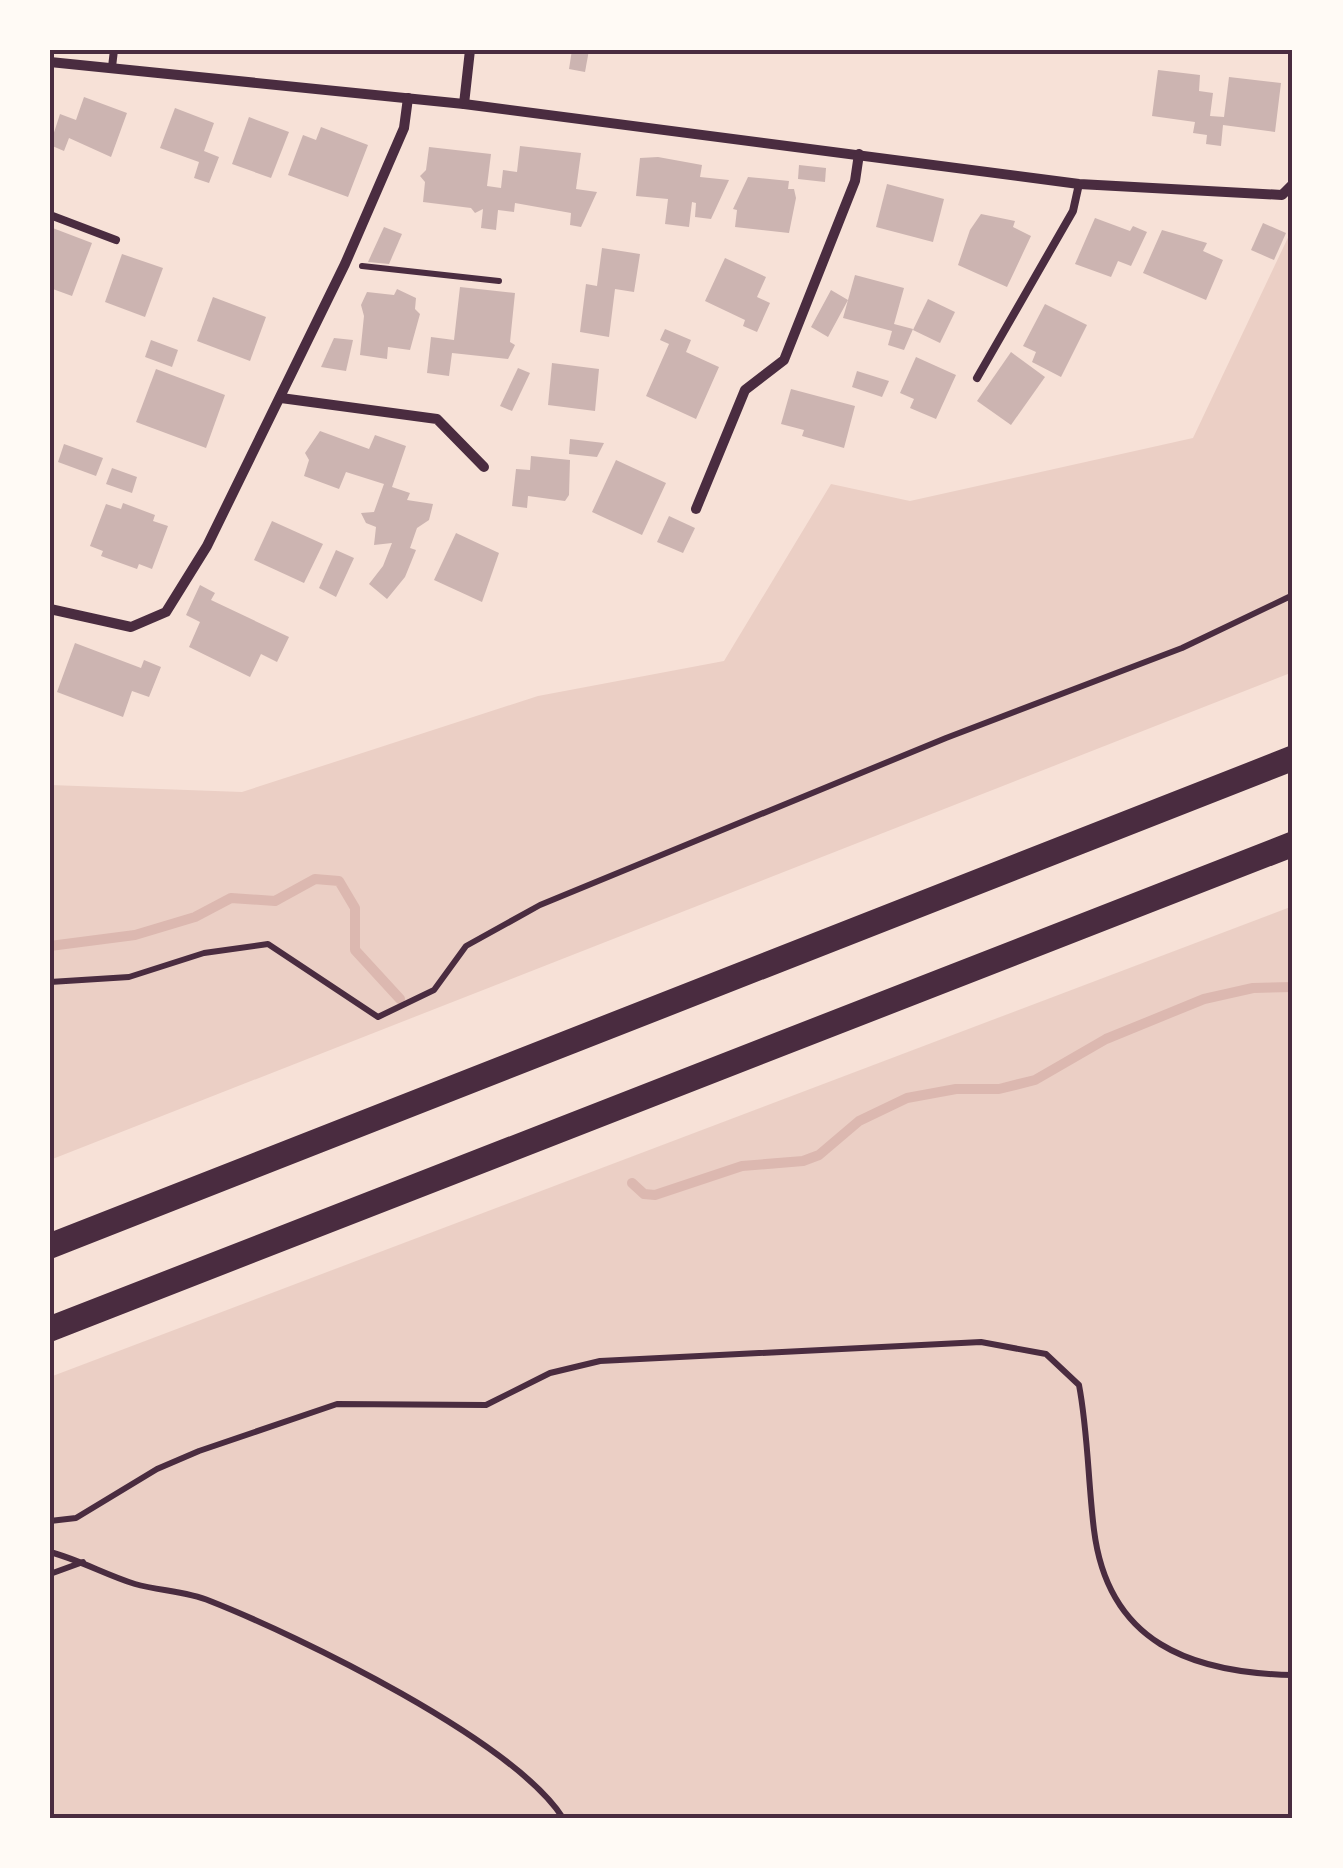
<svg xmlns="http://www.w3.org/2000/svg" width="1343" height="1868" viewBox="0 0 1343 1868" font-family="'Roboto Condensed',sans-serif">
  <rect width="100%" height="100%" fill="#f7e1d7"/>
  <g fill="#ebcfc5">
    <path d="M 1293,227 L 1293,672 L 50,1160 L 50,785 L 242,792 L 538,696 L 724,661 L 831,484 L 910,501 L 1193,438 Z"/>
    <path d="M 1293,906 L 1293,1818 L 50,1818 L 50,1377 Z"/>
  </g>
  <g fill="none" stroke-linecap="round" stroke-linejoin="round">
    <g stroke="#dcb8b0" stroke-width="10">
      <path d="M 50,946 L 135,935 L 195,917 L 231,898 L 275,901 L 315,879 L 339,881 L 355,908 L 355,950 L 400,999"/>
      <path d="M 632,1183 L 644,1194 L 655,1195 L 742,1166 L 803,1161 L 819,1155 L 859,1121 L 907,1098 L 956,1089 L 999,1089 L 1035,1080 L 1106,1039 L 1204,999 L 1253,988 L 1293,987"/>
    </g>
  </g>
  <g fill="#ccb4b1">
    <path d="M 572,50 L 589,50 L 585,72 L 569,69 Z"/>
    <path d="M 1158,70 L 1200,75 L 1199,91 L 1213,93 L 1210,116 L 1224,117 L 1229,77 L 1281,83 L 1275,132 L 1223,125 L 1221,146 L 1206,144 L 1207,135 L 1193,133 L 1195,122 L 1152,116 Z"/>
    <path d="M 84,97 L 127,113 L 111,157 L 69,138 L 64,151 L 50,145 L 60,114 L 76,120 Z"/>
    <path d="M 175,108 L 214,123 L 204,151 L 219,157 L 209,183 L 194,178 L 199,162 L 160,148 Z"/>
    <path d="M 249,117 L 289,132 L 271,178 L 232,164 Z"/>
    <path d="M 321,127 L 368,145 L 348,197 L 288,175 L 303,135 L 316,140 Z"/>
    <path d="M 520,146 L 581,153 L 576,189 L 597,192 L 581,227 L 570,225 L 571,213 L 515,203 L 514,212 L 498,210 L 496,230 L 481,228 L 483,209 L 475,213 L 471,208 L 423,202 L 425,182 L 420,176 L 426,170 L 429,147 L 491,154 L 487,186 L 501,188 L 503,170 L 517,172 Z"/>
    <path d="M 658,157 L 702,165 L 700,177 L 729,180 L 711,219 L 695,217 L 696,203 L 692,202 L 689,227 L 665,224 L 668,199 L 636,196 L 640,158 Z"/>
    <path d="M 799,165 L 826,168 L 825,182 L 798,179 Z"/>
    <path d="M 748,177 L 789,181 L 788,189 L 794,189 L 796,198 L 789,233 L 735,227 L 737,210 L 733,209 Z"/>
    <path d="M 887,184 L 944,199 L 933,242 L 876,227 Z"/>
    <path d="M 981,214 L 1015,221 L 1013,227 L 1031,236 L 1007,287 L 958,265 L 970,230 Z"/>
    <path d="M 1095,218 L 1130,231 L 1133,226 L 1147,232 L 1131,266 L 1118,261 L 1111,277 L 1075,264 Z"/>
    <path d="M 1263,223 L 1286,233 L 1274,260 L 1251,250 Z"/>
    <path d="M 50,227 L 92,243 L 72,296 L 50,288 Z"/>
    <path d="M 384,227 L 402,234 L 389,264 L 368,262 Z"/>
    <path d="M 1162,230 L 1207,243 L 1203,251 L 1223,260 L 1206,300 L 1143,273 Z"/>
    <path d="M 602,248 L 640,254 L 634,292 L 615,289 L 609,337 L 580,332 L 586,284 L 597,286 Z"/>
    <path d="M 122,254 L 163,268 L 145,317 L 105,302 Z"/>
    <path d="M 725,258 L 766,277 L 757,297 L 770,303 L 757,332 L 743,326 L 745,320 L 705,301 Z"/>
    <path d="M 855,275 L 904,288 L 894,324 L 913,329 L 904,350 L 888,345 L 892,331 L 843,318 L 848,300 L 828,337 L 811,327 L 831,290 L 848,300 Z"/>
    <path d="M 460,287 L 515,293 L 510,342 L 515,345 L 508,359 L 452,353 L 449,376 L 427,373 L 431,337 L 454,340 Z"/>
    <path d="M 397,289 L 416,298 L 415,309 L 420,314 L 410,350 L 388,347 L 387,359 L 360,355 L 364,316 L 361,305 L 367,292 L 394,295 Z"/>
    <path d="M 213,297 L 266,317 L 250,361 L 197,341 Z"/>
    <path d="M 928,299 L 955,312 L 940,343 L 913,330 Z"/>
    <path d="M 1045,304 L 1087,325 L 1061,377 L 1032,362 L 1036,352 L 1023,346 Z"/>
    <path d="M 665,329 L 691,340 L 686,352 L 719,367 L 696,419 L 646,396 L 669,344 L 660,340 Z"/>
    <path d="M 334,338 L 353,340 L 346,371 L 321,367 Z"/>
    <path d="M 151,340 L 178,350 L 172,367 L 145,357 Z"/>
    <path d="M 1011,352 L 1045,377 L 1011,425 L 977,401 Z"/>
    <path d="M 916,357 L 956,375 L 936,419 L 910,408 L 914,399 L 900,393 Z"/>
    <path d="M 552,363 L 599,369 L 595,411 L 548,405 Z"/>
    <path d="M 518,368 L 530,373 L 512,411 L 500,406 Z"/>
    <path d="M 156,369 L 225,395 L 206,448 L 136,422 Z"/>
    <path d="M 857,371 L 889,381 L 882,397 L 852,387 Z"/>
    <path d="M 791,389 L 855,406 L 844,448 L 802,436 L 804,430 L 781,424 Z"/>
    <path d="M 320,431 L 369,449 L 375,435 L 406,446 L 392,487 L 410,493 L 407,500 L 433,504 L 429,520 L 417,528 L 410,548 L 416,550 L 405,577 L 387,599 L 369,584 L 383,566 L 392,543 L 374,545 L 376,527 L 366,523 L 361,513 L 374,512 L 384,484 L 346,472 L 339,489 L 304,476 L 309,460 L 305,453 Z"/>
    <path d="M 570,439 L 604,443 L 597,457 L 569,454 Z"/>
    <path d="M 64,444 L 103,458 L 96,476 L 58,462 Z"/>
    <path d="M 531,456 L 570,460 L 569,495 L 565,501 L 528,496 L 527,508 L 512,506 L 516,469 L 530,470 Z"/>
    <path d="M 616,460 L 666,483 L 642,535 L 592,512 Z"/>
    <path d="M 112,468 L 137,477 L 132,493 L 106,484 Z"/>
    <path d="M 123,503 L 155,515 L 153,521 L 168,526 L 152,569 L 139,564 L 137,569 L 101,556 L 103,551 L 90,546 L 106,504 L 121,509 Z"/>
    <path d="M 669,516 L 695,528 L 683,553 L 657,542 Z"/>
    <path d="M 272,521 L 323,544 L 304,583 L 254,560 Z"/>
    <path d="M 456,533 L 499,553 L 482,602 L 434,580 Z"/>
    <path d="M 336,550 L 354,558 L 336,597 L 319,588 Z"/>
    <path d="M 200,585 L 215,593 L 211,600 L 289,637 L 277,662 L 261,654 L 250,677 L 189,647 L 200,622 L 186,615 Z"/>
    <path d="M 75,643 L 141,668 L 144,660 L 161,667 L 149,697 L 132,691 L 123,717 L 57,692 Z"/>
  </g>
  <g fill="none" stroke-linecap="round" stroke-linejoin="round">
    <g stroke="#4a2c40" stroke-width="6">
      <path d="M 362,266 L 499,281"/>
      <path d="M 50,982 L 129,977 L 204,953 L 268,944 L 378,1017 L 434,990 L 466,946 L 540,905 L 946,738 L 1182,648 L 1293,595"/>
      <path d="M 50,1521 L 76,1518 L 157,1469 L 199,1451 L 337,1404 L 486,1405 L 550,1373 L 600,1361 L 981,1342 L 1046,1354 L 1079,1385 C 1088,1432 1088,1482 1094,1530 C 1108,1643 1191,1673 1293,1675"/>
      <path d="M 50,1552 C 80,1560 106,1575 135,1584 C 159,1591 186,1591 210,1601 C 299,1636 513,1740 563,1818"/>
      <path d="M 50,1574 L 83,1562"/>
    </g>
    <g stroke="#4a2c40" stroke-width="8">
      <path d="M 112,67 L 114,50"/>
      <path d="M 50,215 L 116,240"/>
      <path d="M 977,378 L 1073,211 L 1079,184"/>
    </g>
    <g stroke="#4a2c40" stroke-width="10">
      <path d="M 50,62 L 464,104 L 1079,184 L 1282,195 L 1293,184"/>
      <path d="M 464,104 L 470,50"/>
      <path d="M 281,398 L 437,419 L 484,467"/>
      <path d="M 696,509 L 745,390 L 784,360 L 855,181 L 859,154"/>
      <path d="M 50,609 L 131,627 L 166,612 L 207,546 L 345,264 L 404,128 L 408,98"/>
    </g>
    <g stroke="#4a2c40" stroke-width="25">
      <path d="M 50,1246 L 1293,758"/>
      <path d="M 50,1329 L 1293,844"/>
    </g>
  </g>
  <rect width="1343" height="1868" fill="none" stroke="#fffaf5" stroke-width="105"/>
  <rect x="52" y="52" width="1238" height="1764" fill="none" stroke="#4a2c40" stroke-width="4"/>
</svg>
